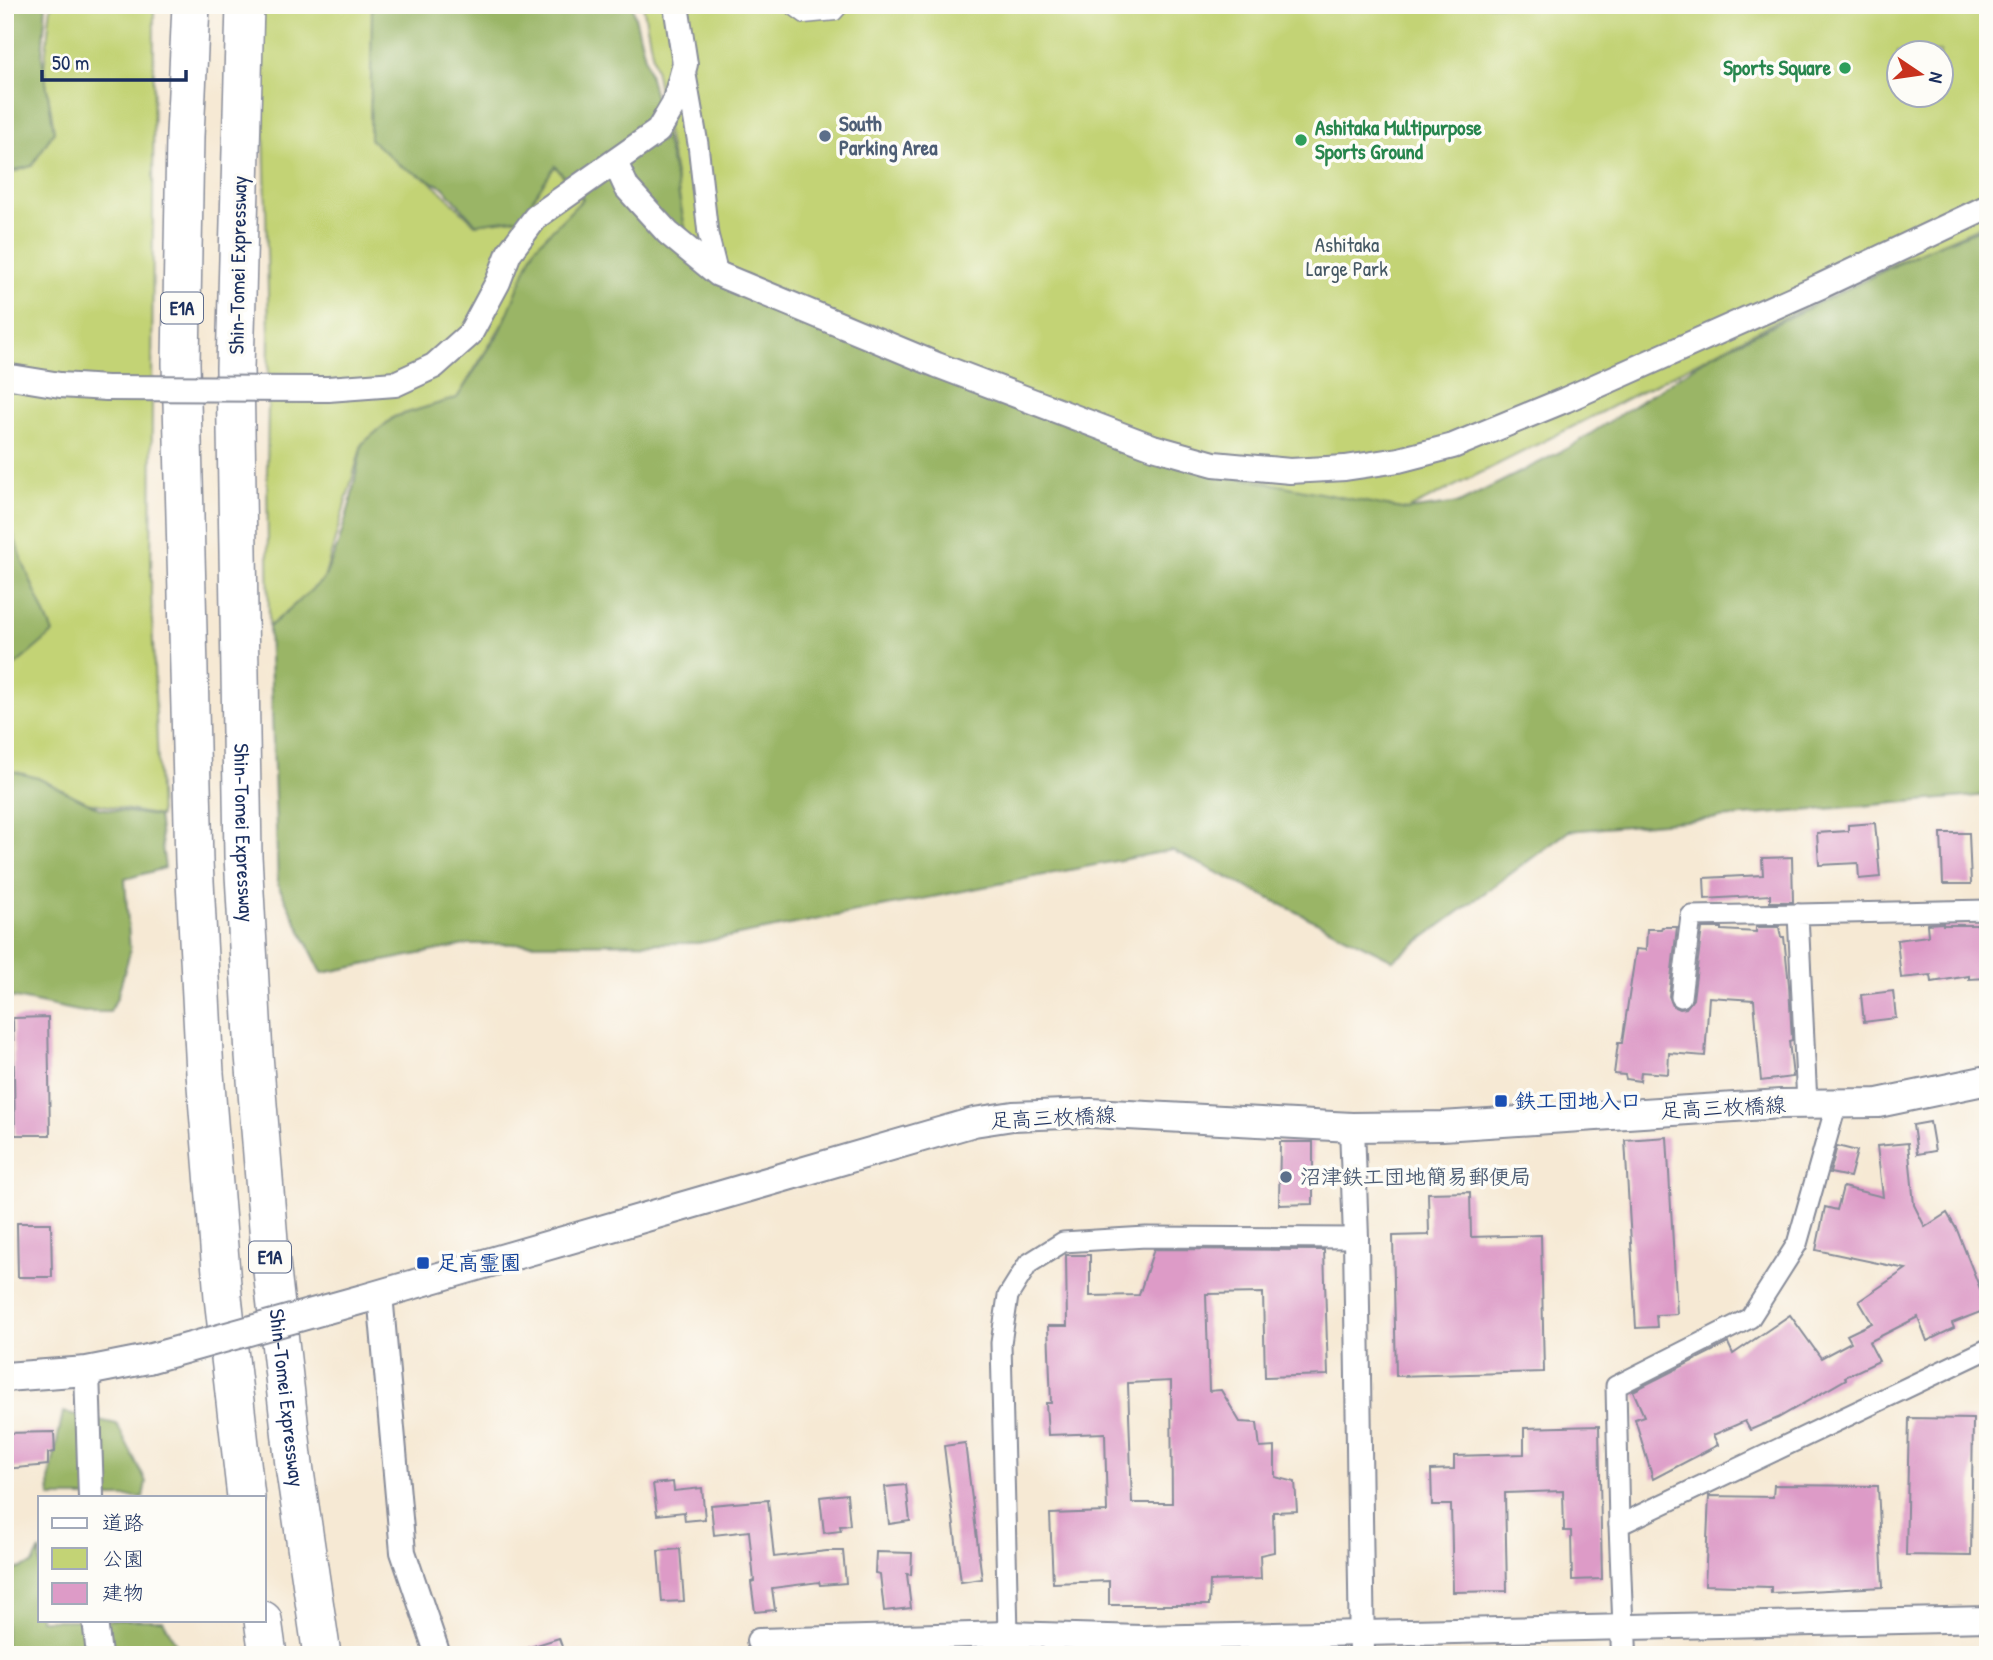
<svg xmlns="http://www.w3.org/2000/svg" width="1993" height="1660" viewBox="0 0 1993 1660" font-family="'Patrick Hand','Klee One',sans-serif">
  <rect width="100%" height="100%" fill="#fdfcf7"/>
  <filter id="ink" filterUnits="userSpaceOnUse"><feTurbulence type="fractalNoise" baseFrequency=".0143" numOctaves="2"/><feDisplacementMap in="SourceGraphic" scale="14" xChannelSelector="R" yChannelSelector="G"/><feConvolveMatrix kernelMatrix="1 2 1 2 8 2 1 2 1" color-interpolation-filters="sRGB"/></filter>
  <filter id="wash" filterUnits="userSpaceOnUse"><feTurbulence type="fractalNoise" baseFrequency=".00686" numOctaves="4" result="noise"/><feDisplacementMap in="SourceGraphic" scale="28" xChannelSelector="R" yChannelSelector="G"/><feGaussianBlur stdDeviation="1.57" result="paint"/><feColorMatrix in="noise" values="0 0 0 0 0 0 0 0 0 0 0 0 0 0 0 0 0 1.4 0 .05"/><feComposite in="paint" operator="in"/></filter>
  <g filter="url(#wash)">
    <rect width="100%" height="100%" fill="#f6e9d4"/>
    <g fill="#c3d375" stroke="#6f816a" stroke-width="2" fill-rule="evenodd">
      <path d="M 51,5 L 154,5 L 151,593 L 160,816 L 87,802 L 5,772 L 5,673 L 18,549 L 5,505 L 5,175 L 32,166 L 54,131 L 44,69 Z"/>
      <path d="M 261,5 L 373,5 L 370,139 L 430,181 L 475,224 L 520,218 L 555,166 L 583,199 L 548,235 L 504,321 L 457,398 L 394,417 L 362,444 L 324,579 L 269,627 L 267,472 L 269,334 Z"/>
      <path d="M 643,5 L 1988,5 L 1988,223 L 1848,284 L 1580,423 L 1407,510 L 1026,447 L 782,310 L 688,243 ZM 1898,52 L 1940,52 L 1940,94 L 1898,94 Z"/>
    </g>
    <g fill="#9ab566" stroke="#5a7262" stroke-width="2">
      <path d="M 5,5 L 46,5 L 42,57 L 54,131 L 32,166 L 5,173 Z"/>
      <path d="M 372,5 L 632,5 L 676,181 L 689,250 L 1161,462 L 1407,510 L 1459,503 L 1570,447 L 1712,355 L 1930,248 L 1988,226 L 1988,795 L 1569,831 L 1393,960 L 1172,850 L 698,943 L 470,944 L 322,973 L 278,885 L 269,627 L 324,579 L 339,542 L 350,504 L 362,444 L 394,417 L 457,398 L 501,330 L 535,247 L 583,199 L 555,166 L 520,218 L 476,224 L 443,187 L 401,166 L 370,139 Z"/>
      <path d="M 5,512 L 24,565 L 53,633 L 5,674 Z"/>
      <path d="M 5,769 L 38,778 L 99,808 L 158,816 L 165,868 L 125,879 L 130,952 L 117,998 L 110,1012 L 83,1012 L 5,996 Z"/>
      <path d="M 63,1412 L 117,1424 L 146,1482 L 143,1497 L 50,1497 L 49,1481 Z"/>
      <path d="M 40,1550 L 40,1620 L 163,1620 L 182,1655 L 5,1655 L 6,1573 L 33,1564 Z"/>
    </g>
    <g id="blocks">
      <g fill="#dd9bc7" fill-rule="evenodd">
        <path d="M 1875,823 L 1880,877 L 1859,879 L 1858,863 L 1819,865 L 1817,833 L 1848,831 L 1848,825 Z"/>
        <path d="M 1941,833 L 1969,833 L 1971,884 L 1943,884 Z"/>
        <path d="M 1792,857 L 1793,902 L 1770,902 L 1770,895 L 1705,899 L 1704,878 L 1763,875 L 1762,858 Z"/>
        <path d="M 1943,923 L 1943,925 L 1988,925 L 1988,978 L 1969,979 L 1969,976 L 1932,982 L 1931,975 L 1901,978 L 1897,940 L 1928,936 L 1927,924 Z"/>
        <path d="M 1662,927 L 1677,927 L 1669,996 L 1673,1006 L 1680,1009 L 1686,1008 L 1693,999 L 1702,928 L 1722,928 L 1722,930 L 1756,932 L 1756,927 L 1779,927 L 1781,937 L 1784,937 L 1789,985 L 1792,1040 L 1789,1041 L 1793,1077 L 1761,1081 L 1754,1000 L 1709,997 L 1705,1056 L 1669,1053 L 1668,1074 L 1641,1072 L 1640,1081 L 1626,1079 L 1625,1075 L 1614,1074 L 1618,1043 L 1622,1043 L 1636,949 L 1646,950 L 1647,929 L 1661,929 Z"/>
        <path d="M 1893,991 L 1896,1018 L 1864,1022 L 1861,995 Z"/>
        <path d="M 48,1017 L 50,1135 L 15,1135 L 13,1018 Z"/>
        <path d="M 1930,1122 L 1935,1151 L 1917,1154 L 1913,1125 Z"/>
        <path d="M 1667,1137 L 1677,1314 L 1656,1315 L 1657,1327 L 1636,1328 L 1625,1140 Z"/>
        <path d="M 1280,1142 L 1313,1142 L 1313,1204 L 1279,1205 Z"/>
        <path d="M 1908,1143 L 1914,1205 L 1925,1227 L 1947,1213 L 1957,1230 L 1988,1309 L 1952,1323 L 1954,1328 L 1927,1341 L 1918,1317 L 1869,1342 L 1879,1361 L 1845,1377 L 1846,1379 L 1778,1418 L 1750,1430 L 1745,1421 L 1713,1435 L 1718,1445 L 1653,1479 L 1635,1419 L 1644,1416 L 1633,1391 L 1728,1343 L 1733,1354 L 1790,1315 L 1821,1358 L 1851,1342 L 1847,1335 L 1872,1323 L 1859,1301 L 1906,1269 L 1816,1250 L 1825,1207 L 1837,1210 L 1843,1187 L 1883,1197 L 1877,1146 Z"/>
        <path d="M 1837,1146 L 1857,1151 L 1850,1177 L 1830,1173 Z"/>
        <path d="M 1470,1192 L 1471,1237 L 1541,1235 L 1544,1372 L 1396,1376 L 1393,1236 L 1429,1235 L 1428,1193 Z"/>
        <path d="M 17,1223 L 51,1223 L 52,1277 L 18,1277 Z"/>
        <path d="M 1154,1249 L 1324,1250 L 1328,1375 L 1265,1377 L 1263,1293 L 1206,1294 L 1209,1391 L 1221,1390 L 1240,1422 L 1257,1423 L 1260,1448 L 1275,1447 L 1275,1477 L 1295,1482 L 1297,1511 L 1273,1512 L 1274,1552 L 1260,1555 L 1261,1579 L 1210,1581 L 1209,1605 L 1109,1605 L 1109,1581 L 1053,1583 L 1050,1514 L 1107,1512 L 1105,1433 L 1048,1435 L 1046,1403 L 1051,1403 L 1048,1326 L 1067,1326 L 1066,1255 L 1090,1255 L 1090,1296 L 1139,1295 ZM 1171,1381 L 1172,1503 L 1132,1503 L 1128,1383 Z"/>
        <path d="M 1909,1418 L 1973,1419 L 1971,1556 L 1906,1555 Z"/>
        <path d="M 1599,1426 L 1602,1579 L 1572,1580 L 1571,1531 L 1564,1531 L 1563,1491 L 1505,1493 L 1507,1591 L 1453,1592 L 1451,1505 L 1432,1505 L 1431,1470 L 1454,1469 L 1454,1456 L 1524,1454 L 1524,1428 Z"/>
        <path d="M 54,1432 L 55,1452 L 48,1453 L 48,1465 L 5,1469 L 5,1433 Z"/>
        <path d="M 965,1443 L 982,1579 L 961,1582 L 944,1446 Z"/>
        <path d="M 673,1482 L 674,1491 L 702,1488 L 705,1519 L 685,1521 L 684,1512 L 657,1515 L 653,1484 Z"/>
        <path d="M 906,1485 L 910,1521 L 889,1524 L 885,1487 Z"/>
        <path d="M 1774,1485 L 1878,1486 L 1883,1587 L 1771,1593 L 1771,1587 L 1705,1585 L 1709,1496 L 1773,1497 Z"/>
        <path d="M 847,1494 L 850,1525 L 840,1526 L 841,1531 L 824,1533 L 820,1497 Z"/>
        <path d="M 768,1500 L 774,1557 L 827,1551 L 843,1551 L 846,1583 L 820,1585 L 819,1582 L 772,1588 L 775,1610 L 755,1612 L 751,1582 L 754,1581 L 749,1531 L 714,1535 L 711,1505 Z"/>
        <path d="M 680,1549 L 684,1601 L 662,1602 L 658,1551 Z"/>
        <path d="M 876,1552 L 912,1553 L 911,1575 L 907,1574 L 911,1608 L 884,1611 L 880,1574 L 875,1573 Z"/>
        <path d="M 559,1638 L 565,1655 L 518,1655 L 518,1651 Z"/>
      </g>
    </g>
  </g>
  <g filter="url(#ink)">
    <use href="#blocks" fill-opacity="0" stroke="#888c99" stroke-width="2"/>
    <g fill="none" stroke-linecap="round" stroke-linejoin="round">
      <defs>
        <path id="service" d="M 786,5 L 804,18 L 836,15 L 845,5"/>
        <g id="minor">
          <path d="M 685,69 L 698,144 L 708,234 L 718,274"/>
          <path d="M 1681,997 L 1691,916 L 1798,914"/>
          <path d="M 1807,1104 L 1798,914 L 1988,910"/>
          <path d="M 1619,1525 L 1616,1386 L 1750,1318 L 1797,1244 L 1834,1113 L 1833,1104"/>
          <path d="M 1623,1628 L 1619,1525 L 1988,1349"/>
          <path d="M 1008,1634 L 1001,1343 L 1008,1296 L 1028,1264 L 1063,1242 L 1146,1237 L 1356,1238"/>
          <path d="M 1053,1634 L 1053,1655"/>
        </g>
        <g id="tertiary">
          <path d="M 615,162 L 627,188 L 668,233 L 718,274 L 937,365 L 1153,447 L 1214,464 L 1290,471 L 1345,468 L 1399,460 L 1453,446 L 1565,400 L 1821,286 L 1988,207"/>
          <path d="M 5,376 L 60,385 L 107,388"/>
          <path d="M 328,389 L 395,384 L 434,366 L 470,334 L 498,282 L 509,253 L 536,217 L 658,131 L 674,104 L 685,64 L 676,5"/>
          <path d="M 1352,1127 L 1356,1238 L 1362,1655"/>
          <path d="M 380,1294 L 403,1552 L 438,1655"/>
          <path d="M 87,1371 L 91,1497"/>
          <path d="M 95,1620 L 99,1655"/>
          <path d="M 1623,1628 L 1624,1655"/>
          <path d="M 759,1641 L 1008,1634 L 1141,1638 L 1988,1619"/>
        </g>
        <g id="secondary">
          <path d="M 363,1299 L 974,1122 L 1013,1116 L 1091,1113 L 1352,1127 L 1442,1126 L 1781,1104 L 1878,1103 L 1988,1080"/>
          <path d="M 5,1377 L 87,1371 L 148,1359"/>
        </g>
        <g id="motorway">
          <path d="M 191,5 L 185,136 L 181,363 L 194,862 L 205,1073 L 223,1297 L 246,1497"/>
          <path id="s1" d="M 245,5 L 235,368 L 243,856 L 254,1055 L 270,1253 L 294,1465 L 322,1655"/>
          <path d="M 263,1620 L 268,1655"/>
        </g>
      </defs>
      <use href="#service" stroke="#888c99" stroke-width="13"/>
      <use href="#minor" stroke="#888c99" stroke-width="23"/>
      <use href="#tertiary" stroke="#888c99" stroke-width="28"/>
      <use href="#secondary" stroke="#888c99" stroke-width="32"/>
      <use href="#motorway" stroke="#888c99" stroke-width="40"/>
      <use href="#service" stroke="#fff" stroke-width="10"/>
      <use href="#minor" stroke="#fff" stroke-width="19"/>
      <use href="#tertiary" stroke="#fff" stroke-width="24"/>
      <use href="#secondary" stroke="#fff" stroke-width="28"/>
      <use href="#motorway" stroke="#fff" stroke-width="37"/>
      <defs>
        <path id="tertiary-bridge" d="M 107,388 L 328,389"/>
        <path id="secondary-bridge" d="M 148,1359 L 363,1299"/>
      </defs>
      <use href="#tertiary-bridge" stroke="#888c99" stroke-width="28" stroke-linecap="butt"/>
      <use href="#secondary-bridge" stroke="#888c99" stroke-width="32" stroke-linecap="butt"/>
      <use href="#tertiary-bridge" stroke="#fff" stroke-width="24"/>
      <use href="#secondary-bridge" stroke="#fff" stroke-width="28"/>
    </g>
  </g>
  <g fill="#2e9e5b" stroke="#fdfcf7" stroke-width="2.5">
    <circle cx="1845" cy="68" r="7"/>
    <circle cx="1301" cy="140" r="7"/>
  </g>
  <g fill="#5c6f8a" stroke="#fdfcf7" stroke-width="2.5">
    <circle cx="825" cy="136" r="7"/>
    <circle cx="1286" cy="1177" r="7"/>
  </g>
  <g fill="#1a4fb4" stroke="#fdfcf7" stroke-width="2.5">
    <rect x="1494" y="1094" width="14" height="14" rx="3.5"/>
    <rect x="416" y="1256" width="14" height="14" rx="3.5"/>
  </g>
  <g text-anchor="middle" stroke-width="7" stroke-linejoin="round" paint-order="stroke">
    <g fill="#fdfcf7" stroke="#5f6c8c" stroke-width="2">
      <rect x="161" y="292.5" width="42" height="31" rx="5"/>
      <rect x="249" y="1241.5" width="42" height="31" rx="5"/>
    </g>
    <g font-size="19" font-weight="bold" fill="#1b2f5e">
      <text x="182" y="315">E1A</text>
      <text x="270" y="1264">E1A</text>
    </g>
    <g font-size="21" font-weight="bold" fill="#27864d" stroke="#fdfcf7" text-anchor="end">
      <text x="1831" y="75">Sports Square</text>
      <text x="1315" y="135" text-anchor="start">Ashitaka Multipurpose<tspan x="1315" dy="24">Sports Ground</tspan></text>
    </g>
    <g font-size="21" font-weight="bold" fill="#4e5e75" stroke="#fdfcf7" text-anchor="start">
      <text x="839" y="131">South<tspan x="839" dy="24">Parking Area</tspan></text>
      <text x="1300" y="1184">沼津鉄工団地簡易郵便局</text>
    </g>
    <g font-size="21" fill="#455864" stroke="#fdfcf7">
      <text x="1347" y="252">Ashitaka<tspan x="1347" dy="24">Large Park</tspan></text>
    </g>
    <g font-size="21" fill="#1b2f5e" stroke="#fdfcf7">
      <text transform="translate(238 265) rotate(-89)" y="7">Shin-Tomei Expressway</text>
      <text dy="7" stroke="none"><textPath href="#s1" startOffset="828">Shin-Tomei Expressway</textPath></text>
      <text transform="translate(1723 1108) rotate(-3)" y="7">足高三枚橋線</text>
      <text transform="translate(1053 1118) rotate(-3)" y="7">足高三枚橋線</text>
      <text dy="7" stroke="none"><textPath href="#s1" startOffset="1395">Shin-Tomei Expressway</textPath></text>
    </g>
    <g font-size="21" font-weight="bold" fill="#164399" stroke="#fdfcf7" text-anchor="start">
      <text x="1515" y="1108">鉄工団地入口</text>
      <text x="437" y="1270">足高霊園</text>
    </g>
  </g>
  <rect width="1993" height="1660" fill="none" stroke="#fdfcf7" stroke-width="28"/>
  <rect x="38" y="1496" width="228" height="126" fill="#fdfcf7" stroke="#a3aaba" stroke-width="2"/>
  <rect x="52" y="1518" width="35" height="10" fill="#ffffff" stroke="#a3aaba" stroke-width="2"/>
  <text x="102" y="1530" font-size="21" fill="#1b2f5e">道路</text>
  <rect x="52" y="1548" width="35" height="21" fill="#c3d375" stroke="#a3aaba" stroke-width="2"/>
  <text x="102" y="1566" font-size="21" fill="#1b2f5e">公園</text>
  <rect x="52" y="1583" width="35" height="21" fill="#dd9bc7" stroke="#a3aaba" stroke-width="2"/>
  <text x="102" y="1600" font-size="21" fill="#1b2f5e">建物</text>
  <g transform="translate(1920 74) rotate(103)"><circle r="33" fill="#fdfcf7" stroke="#a3aaba" stroke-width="2"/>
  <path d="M0-5L12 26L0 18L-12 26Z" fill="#c8321e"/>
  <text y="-10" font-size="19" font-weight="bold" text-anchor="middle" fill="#1b2f5e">N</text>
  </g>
  <path d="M42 70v10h144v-10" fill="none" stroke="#1b2f5e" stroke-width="3.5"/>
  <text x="52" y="70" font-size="21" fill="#1b2f5e" stroke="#fdfcf7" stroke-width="5" paint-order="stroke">50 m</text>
</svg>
